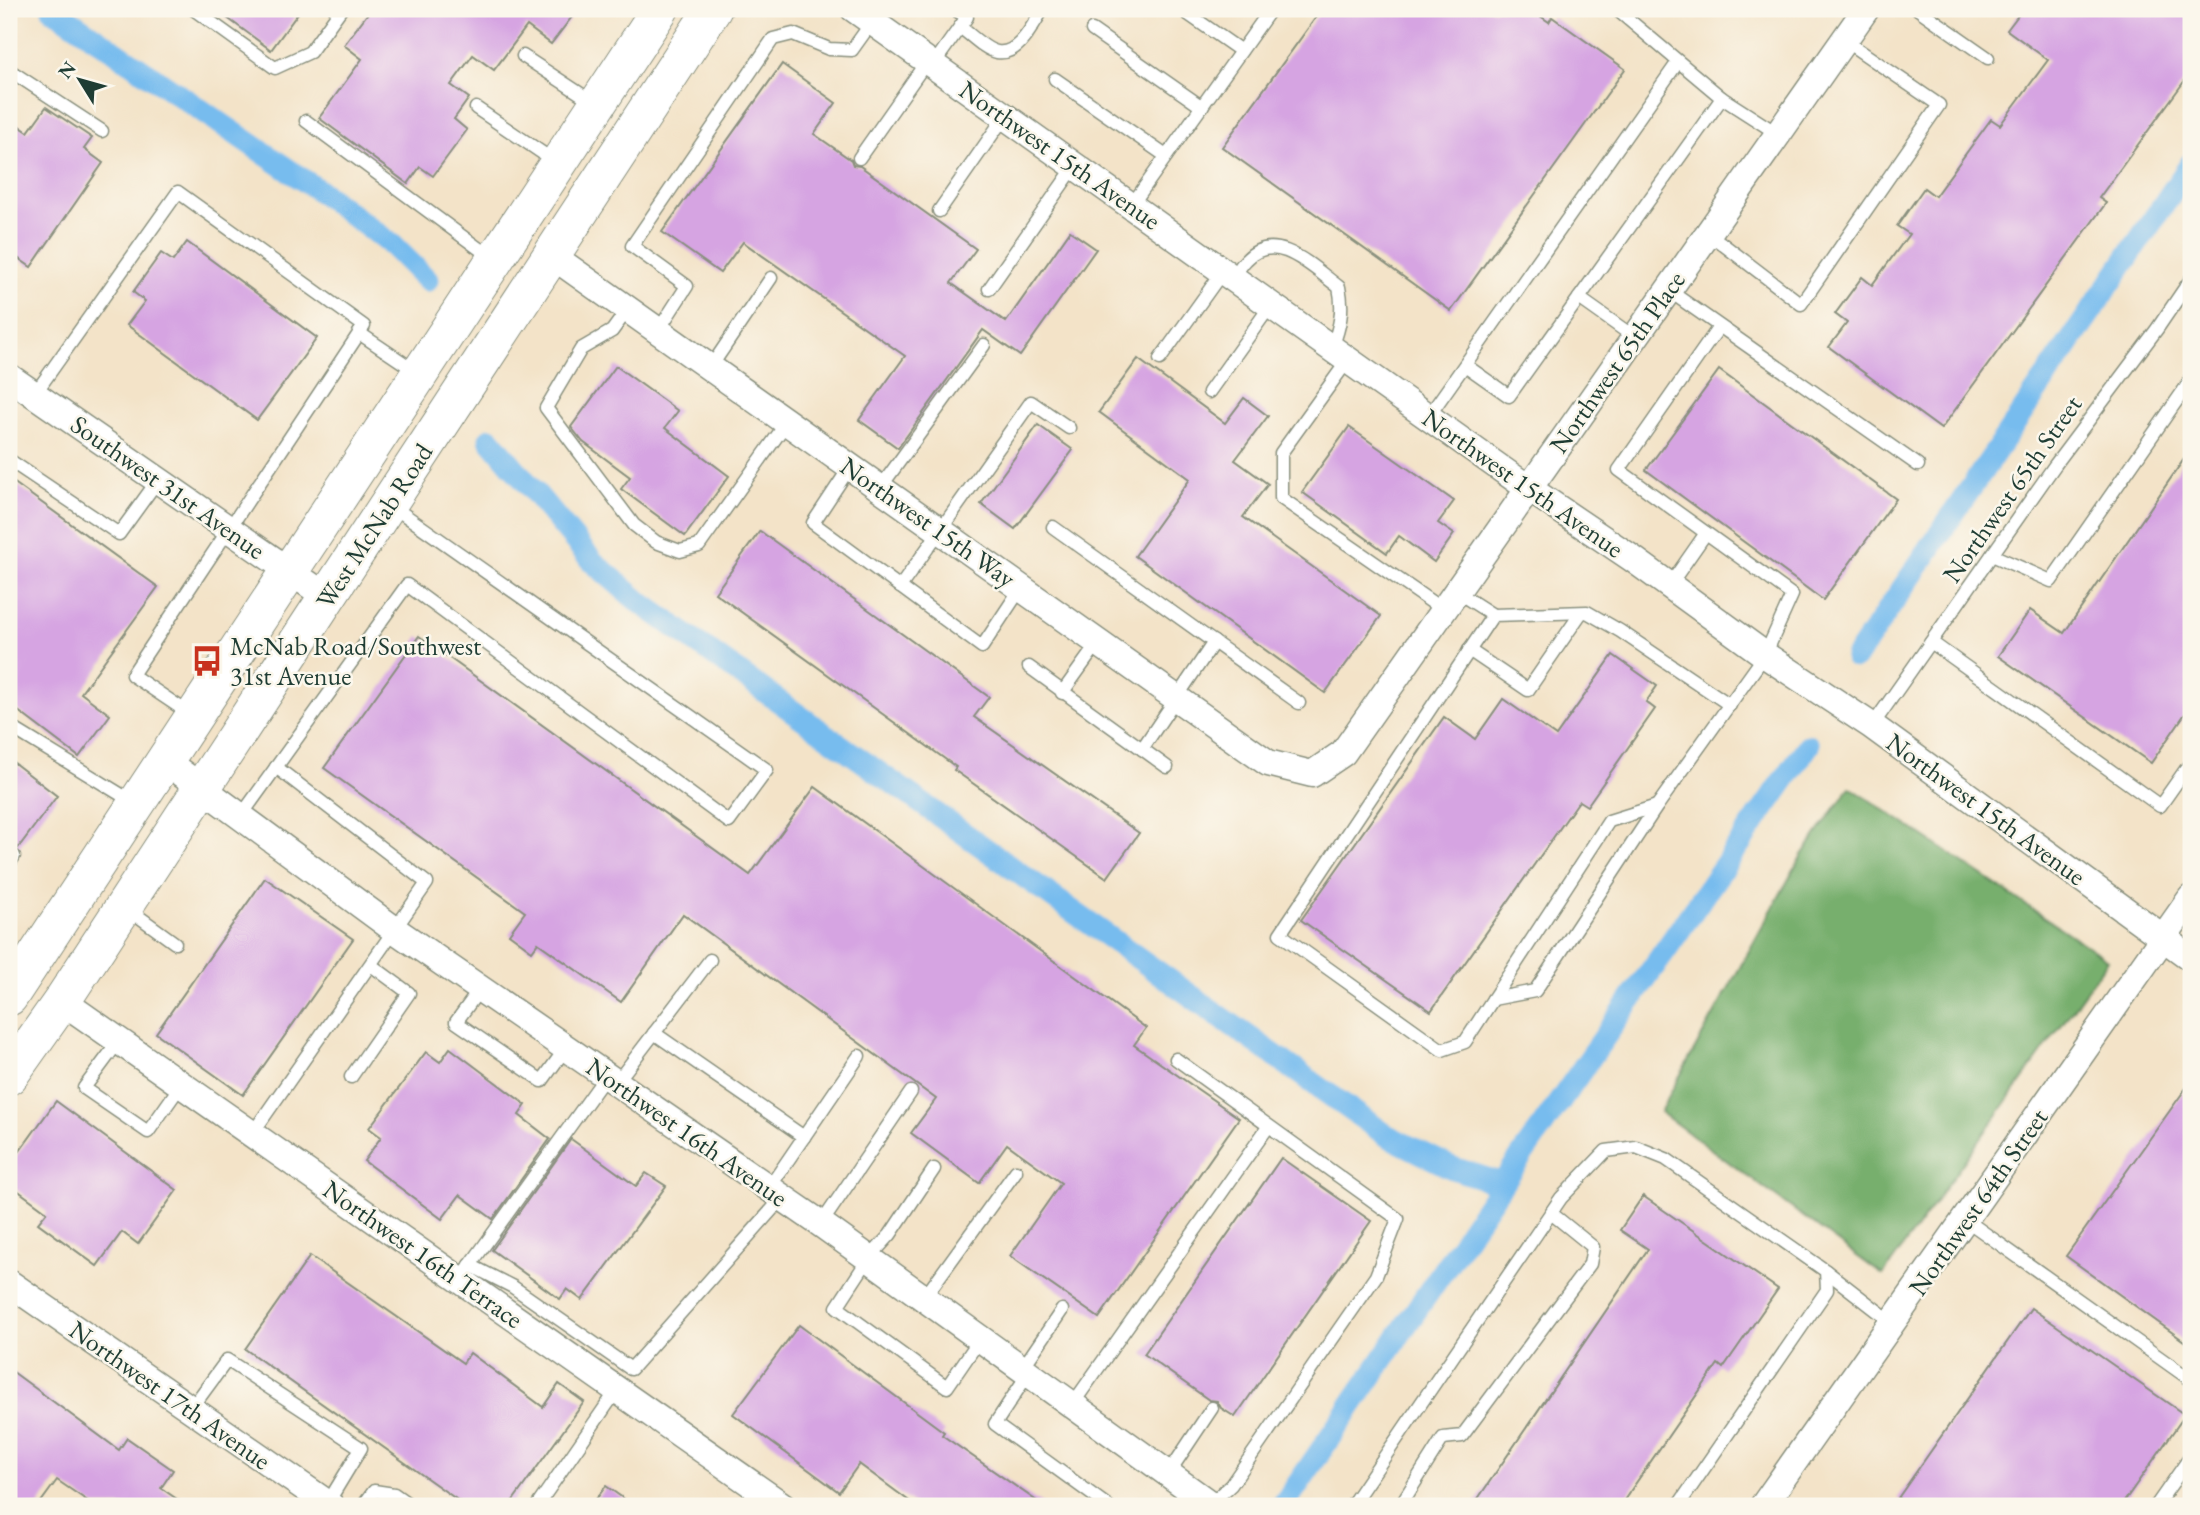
<svg xmlns="http://www.w3.org/2000/svg" width="2200" height="1515" viewBox="0 0 2200 1515" font-family="'EB Garamond',serif">
  <rect width="100%" height="100%" fill="#fbf7ec"/>
  <filter id="ink" filterUnits="userSpaceOnUse"><feTurbulence type="fractalNoise" baseFrequency=".0143" numOctaves="2"/><feDisplacementMap in="SourceGraphic" scale="14" xChannelSelector="R" yChannelSelector="G"/><feConvolveMatrix kernelMatrix="1 2 1 2 8 2 1 2 1" color-interpolation-filters="sRGB"/></filter>
  <filter id="wash" filterUnits="userSpaceOnUse"><feTurbulence type="fractalNoise" baseFrequency=".00686" numOctaves="4" result="noise"/><feDisplacementMap in="SourceGraphic" scale="28" xChannelSelector="R" yChannelSelector="G"/><feGaussianBlur stdDeviation="1.57" result="paint"/><feColorMatrix in="noise" values="0 0 0 0 0 0 0 0 0 0 0 0 0 0 0 0 0 1.4 0 .05"/><feComposite in="paint" operator="in"/></filter>
  <g filter="url(#wash)">
    <rect width="100%" height="100%" fill="#f3e3c8"/>
    <path fill="#77af6d" stroke="#4b7650" stroke-width="2" d="M 1850,787 L 2108,960 L 1883,1275 L 1660,1112 L 1802,855 Z"/>
    <g fill="none" stroke-linecap="round" stroke-linejoin="round">
      <g stroke="#77bcee" stroke-width="23">
        <path d="M 53,9 L 318,190 L 391,244 L 427,280"/>
        <path d="M 490,439 L 593,562 L 637,600 L 1386,1135 L 1450,1167 L 1502,1184"/>
        <path d="M 1856,657 L 2191,164"/>
        <path d="M 1283,1506 L 1502,1184 L 1808,746"/>
      </g>
    </g>
    <g id="blocks">
      <g fill="#d6a4e2">
        <path d="M 215,9 L 301,9 L 271,50 Z"/>
        <path d="M 371,9 L 578,9 L 551,44 L 527,26 L 494,70 L 473,55 L 451,85 L 469,98 L 454,119 L 467,130 L 433,176 L 420,167 L 408,184 L 319,118 L 362,59 L 344,45 Z"/>
        <path d="M 1322,9 L 1530,9 L 1549,22 L 1552,17 L 1625,69 L 1451,311 L 1222,147 Z"/>
        <path d="M 2023,9 L 2191,9 L 2191,72 L 2099,198 L 2106,203 L 1941,429 L 1829,347 L 1847,323 L 1835,314 L 1862,277 L 1872,285 L 1909,234 L 1897,226 L 1924,188 L 1935,196 L 1991,119 L 2000,125 L 2048,60 L 2007,30 Z"/>
        <path d="M 782,64 L 836,103 L 814,134 L 851,160 L 853,165 L 860,166 L 976,249 L 951,283 L 1006,322 L 1070,231 L 1096,249 L 1020,356 L 983,330 L 898,448 L 859,420 L 905,356 L 743,242 L 720,273 L 662,232 Z"/>
        <path d="M 46,107 L 92,138 L 84,149 L 103,163 L 31,267 L 9,252 L 9,119 L 28,132 Z"/>
        <path d="M 187,242 L 317,338 L 257,420 L 127,325 L 145,301 L 133,292 L 161,253 L 173,261 Z"/>
        <path d="M 1138,359 L 1225,423 L 1244,398 L 1268,416 L 1235,460 L 1268,484 L 1243,517 L 1381,616 L 1325,693 L 1135,556 L 1190,479 L 1099,412 Z"/>
        <path d="M 616,366 L 678,411 L 665,428 L 729,476 L 685,536 L 621,489 L 630,477 L 583,442 L 571,427 Z"/>
        <path d="M 1719,370 L 1896,499 L 1823,600 L 1646,470 Z"/>
        <path d="M 1038,425 L 1073,450 L 1015,529 L 981,504 Z"/>
        <path d="M 1349,427 L 1454,501 L 1438,523 L 1454,534 L 1434,562 L 1399,536 L 1387,553 L 1302,492 Z"/>
        <path d="M 2191,449 L 2191,705 L 2151,763 L 1998,656 L 2030,610 L 2064,633 Z"/>
        <path d="M 9,479 L 158,587 L 81,693 L 110,715 L 79,757 L 9,704 Z"/>
        <path d="M 760,531 L 989,697 L 974,717 L 1139,833 L 1107,878 L 954,770 L 956,767 L 715,593 Z"/>
        <path d="M 419,636 L 750,875 L 815,787 L 1146,1028 L 1134,1045 L 1239,1118 L 1099,1318 L 1010,1256 L 1061,1183 L 1007,1144 L 979,1183 L 911,1133 L 936,1099 L 683,914 L 621,1002 L 538,943 L 532,951 L 509,934 L 525,912 L 324,768 Z"/>
        <path d="M 1613,655 L 1657,686 L 1646,702 L 1655,709 L 1587,806 L 1579,801 L 1431,1011 L 1301,920 L 1444,717 L 1475,739 L 1503,699 L 1556,736 Z"/>
        <path d="M 9,759 L 57,796 L 18,848 L 9,849 Z"/>
        <path d="M 265,878 L 353,939 L 243,1095 L 156,1033 Z"/>
        <path d="M 450,1048 L 526,1105 L 519,1115 L 550,1139 L 493,1219 L 460,1195 L 442,1219 L 364,1161 L 381,1137 L 369,1128 L 426,1052 L 440,1062 Z"/>
        <path d="M 2191,1081 L 2191,1346 L 2066,1256 Z"/>
        <path d="M 56,1101 L 177,1190 L 138,1244 L 122,1232 L 97,1266 L 38,1223 L 47,1212 L 9,1184 L 9,1166 Z"/>
        <path d="M 571,1139 L 636,1186 L 646,1173 L 666,1186 L 582,1300 L 567,1289 L 560,1299 L 492,1250 Z"/>
        <path d="M 1281,1158 L 1371,1221 L 1235,1417 L 1221,1408 L 1217,1401 L 1209,1400 L 1144,1354 Z"/>
        <path d="M 1643,1196 L 1778,1289 L 1723,1368 L 1718,1364 L 1620,1506 L 1473,1506 L 1648,1249 L 1620,1230 Z"/>
        <path d="M 310,1256 L 463,1363 L 470,1353 L 543,1407 L 559,1384 L 584,1402 L 509,1506 L 466,1506 L 245,1349 Z"/>
        <path d="M 2031,1308 L 2185,1415 L 2121,1506 L 1909,1506 L 1898,1498 Z"/>
        <path d="M 799,1325 L 944,1432 L 942,1435 L 1044,1506 L 916,1506 L 859,1464 L 839,1492 L 733,1414 Z"/>
        <path d="M 9,1369 L 119,1450 L 127,1438 L 173,1470 L 161,1488 L 187,1506 L 95,1506 L 57,1480 L 38,1506 L 9,1506 Z"/>
        <path d="M 606,1486 L 634,1506 L 591,1506 Z"/>
      </g>
    </g>
  </g>
  <g filter="url(#ink)">
    <use href="#blocks" fill-opacity="0" stroke="#89907e" stroke-width="2"/>
    <g fill="none" stroke-linecap="round" stroke-linejoin="round">
      <defs>
        <g id="service">
          <path d="M 193,9 L 275,68 L 310,52 L 341,9"/>
          <path d="M 1181,9 L 1241,51"/>
          <path d="M 1616,9 L 1722,98 L 1778,134"/>
          <path d="M 1918,9 L 1988,58"/>
          <path d="M 960,27 C 970,34 985,50 997,52 C 1019,56 1033,24 1043,9"/>
          <path d="M 1092,30 L 1202,107"/>
          <path d="M 523,56 L 593,102"/>
          <path d="M 933,65 L 967,17 L 954,9"/>
          <path d="M 9,70 L 102,131"/>
          <path d="M 1055,79 L 1166,156"/>
          <path d="M 476,108 L 557,163"/>
          <path d="M 306,121 L 493,259"/>
          <path d="M 859,158 L 927,61"/>
          <path d="M 1131,206 L 1271,9"/>
          <path d="M 939,211 L 1005,116"/>
          <path d="M 1708,233 L 1801,304 L 1939,105 L 1844,40"/>
          <path d="M 1233,278 C 1237,272 1241,265 1246,260 C 1276,228 1314,269 1339,287 C 1344,310 1340,326 1332,348"/>
          <path d="M 989,289 L 1075,166"/>
          <path d="M 1668,290 L 1918,465"/>
          <path d="M 1579,298 L 1634,337"/>
          <path d="M 628,309 L 612,331 L 581,349 L 546,408 L 634,525 L 656,542 L 680,551 L 699,546 L 787,422"/>
          <path d="M 658,331 L 687,286 L 632,246 L 773,39 L 793,34 L 829,49 L 852,50 L 872,22"/>
          <path d="M 359,333 L 417,372"/>
          <path d="M 1160,359 L 1223,271"/>
          <path d="M 1348,360 L 1281,453 L 1281,498 L 1443,610"/>
          <path d="M 1465,365 L 1509,396 L 1722,98"/>
          <path d="M 710,368 L 771,278"/>
          <path d="M 1209,392 L 1271,305"/>
          <path d="M 34,395 L 178,192 L 364,326 L 132,675 L 190,714"/>
          <path d="M 1428,417 L 1678,62"/>
          <path d="M 9,460 L 119,534 L 158,480"/>
          <path d="M 850,467 L 813,523 L 982,647 L 1021,588"/>
          <path d="M 880,488 L 984,345"/>
          <path d="M 1053,527 L 1299,703"/>
          <path d="M 1992,555 L 2051,581 L 2191,380"/>
          <path d="M 1669,586 L 1706,533"/>
          <path d="M 900,587 L 1031,402 L 1069,428"/>
          <path d="M 1457,592 L 1493,615 L 1280,934 L 1442,1050 L 1465,1042 L 1609,821 L 1657,806"/>
          <path d="M 1493,615 L 1587,612 L 1620,631 L 1730,705"/>
          <path d="M 1931,642 L 2160,806 L 2191,762"/>
          <path d="M 1469,650 L 1528,690 L 1581,613"/>
          <path d="M 1029,667 L 1167,767"/>
          <path d="M 1062,693 L 1098,643"/>
          <path d="M 9,726 L 133,802"/>
          <path d="M 1872,726 L 2055,465 L 2157,329 L 2191,279"/>
          <path d="M 1142,749 L 1214,642"/>
          <path d="M 241,816 L 407,585 L 729,822 L 767,770 L 392,506"/>
          <path d="M 9,864 L 14,856"/>
          <path d="M 127,908 L 175,943"/>
          <path d="M 480,989 L 456,1022 L 542,1081 L 566,1048"/>
          <path d="M 1493,999 L 1535,991 L 1657,806 L 1765,655 L 1792,595 L 1619,470 L 1719,327"/>
          <path d="M 654,1033 L 804,1137"/>
          <path d="M 119,1041 L 84,1088 L 148,1132 L 181,1085"/>
          <path d="M 1176,1059 L 1398,1219 L 1376,1276 L 1231,1485 L 1210,1504"/>
          <path d="M 351,1077 L 409,993 L 371,965"/>
          <path d="M 616,1083 L 710,960"/>
          <path d="M 252,1134 L 427,883 L 276,767"/>
          <path d="M 934,1169 L 890,1235 L 869,1258 L 837,1307 L 947,1387 L 980,1339"/>
          <path d="M 769,1188 L 859,1056"/>
          <path d="M 1966,1220 L 2191,1380"/>
          <path d="M 821,1224 L 911,1092"/>
          <path d="M 470,1265 L 513,1287 L 631,1369 L 783,1197"/>
          <path d="M 466,1271 L 606,1076"/>
          <path d="M 1826,1271 L 1893,1323"/>
          <path d="M 924,1298 L 1016,1171"/>
          <path d="M 1022,1369 L 1062,1310"/>
          <path d="M 1028,1374 L 995,1424 L 1108,1506"/>
          <path d="M 1072,1405 L 1268,1127"/>
          <path d="M 191,1409 L 227,1360 L 361,1448 L 327,1504"/>
          <path d="M 1168,1474 L 1212,1408"/>
          <path d="M 363,1506 L 374,1491 L 394,1494 L 411,1506"/>
          <path d="M 537,1506 L 617,1390"/>
          <path d="M 1351,1506 L 1561,1198 L 1606,1151 L 1636,1147 L 1666,1159 L 1826,1271 L 1827,1290 L 1678,1506"/>
          <path d="M 1400,1506 L 1443,1438 L 1462,1436 L 1590,1264 L 1593,1247 L 1551,1213"/>
          <path d="M 2156,1506 L 2191,1456"/>
        </g>
        <g id="minor">
          <path d="M 854,9 L 1528,488 L 1633,559 L 1765,655 L 1872,726 L 2191,958"/>
          <path d="M 551,255 L 1268,763 L 1312,774 L 1343,753 L 1866,9"/>
          <path d="M 9,377 L 327,597"/>
          <path d="M 164,760 L 395,930 L 821,1224 L 1210,1504 L 1209,1506"/>
          <path d="M 62,1001 L 783,1506"/>
          <path d="M 9,1283 L 331,1506"/>
          <path d="M 1763,1506 L 2191,898"/>
        </g>
        <g id="secondary">
          <path d="M 9,997 L 660,9"/>
          <path d="M 9,1076 L 62,1001 L 713,9"/>
        </g>
      </defs>
      <use href="#service" stroke="#89907e" stroke-width="15"/>
      <use href="#minor" stroke="#89907e" stroke-width="29"/>
      <use href="#secondary" stroke="#89907e" stroke-width="39"/>
      <use href="#service" stroke="#fff" stroke-width="12"/>
      <use href="#minor" stroke="#fff" stroke-width="26"/>
      <use href="#secondary" stroke="#fff" stroke-width="37"/>
    </g>
  </g>
  <defs>
    <symbol id="bus-bare" viewBox="-9 -9 18 18"><path d="M-5-6H5V4H4V6H2V4H-2V6H-4V4H-5ZM-3.5-4V0h7V-4ZM-3.5 1.2v1.5H-2V1.2ZM2 1.2v1.5H3.5V1.2Z" fill="#c8321e" stroke="#fbf7ec" stroke-width="2.5" paint-order="stroke"/></symbol>
  </defs>
  <g fill-rule="evenodd">
    <use href="#bus-bare" x="185" y="639" width="44" height="44"/>
  </g>
  <g text-anchor="middle" stroke-width="5" stroke-linejoin="round" paint-order="stroke">
    <g font-size="26" fill="#1f3d34" stroke="#fbf7ec">
      <text transform="translate(1060 155) rotate(35)" y="9">Northwest 15th Avenue</text>
      <text transform="translate(1617 362) rotate(-55)" y="9">Northwest 65th Place</text>
      <text transform="translate(1523 483) rotate(35)" y="9">Northwest 15th Avenue</text>
      <text transform="translate(168 487) rotate(35)" y="9">Southwest 31st Avenue</text>
      <text transform="translate(2012 489) rotate(-55)" y="9">Northwest 65th Street</text>
      <text transform="translate(928 522) rotate(35)" y="9">Northwest 15th Way</text>
      <text transform="translate(374 526) rotate(-57)" y="9">West McNab Road</text>
      <text transform="translate(1986 809) rotate(36)" y="9">Northwest 15th Avenue</text>
      <text transform="translate(687 1132) rotate(35)" y="9">Northwest 16th Avenue</text>
      <text transform="translate(1978 1202) rotate(-55)" y="9">Northwest 64th Street</text>
      <text transform="translate(423 1254) rotate(35)" y="9">Northwest 16th Terrace</text>
      <text transform="translate(170 1395) rotate(35)" y="9">Northwest 17th Avenue</text>
    </g>
    <g font-size="26" fill="#1f3d34" stroke="#fbf7ec" text-anchor="start">
      <text x="230" y="655">McNab Road/Southwest<tspan x="230" dy="30">31st Avenue</tspan></text>
    </g>
  </g>
  <rect width="2200" height="1515" fill="none" stroke="#fbf7ec" stroke-width="35"/>
  <g transform="translate(80 80) rotate(307)" stroke="#fbf7ec" stroke-width="5" paint-order="stroke">
  <path d="M0-5L12 26L0 18L-12 26Z" fill="#1f3d34"/>
  <text y="-10" font-size="19" font-weight="bold" text-anchor="middle" fill="#1f3d34">N</text>
  </g>
</svg>
